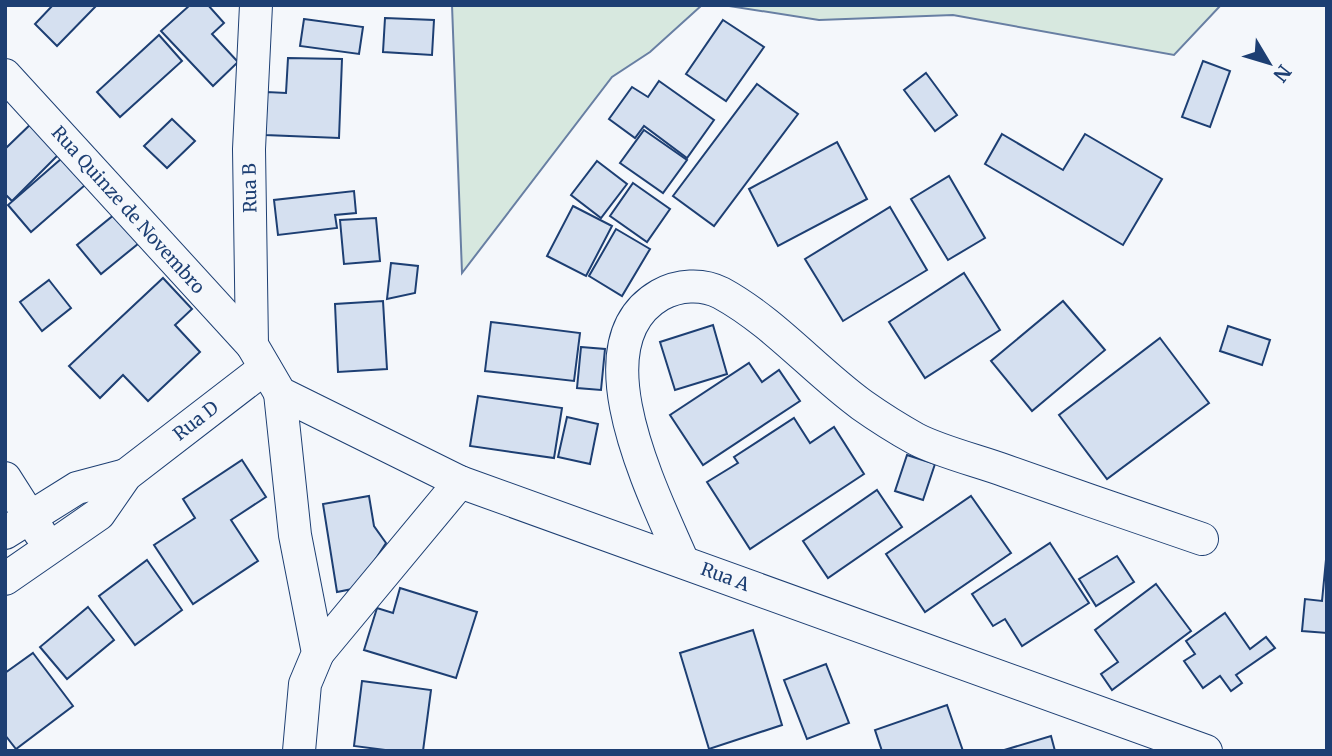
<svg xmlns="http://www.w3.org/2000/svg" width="1332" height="756" viewBox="0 0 1332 756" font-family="Merriweather,serif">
  <rect width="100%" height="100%" fill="#f4f7fb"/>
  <g fill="#d7e8df" stroke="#687fa3" stroke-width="2">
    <path d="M 452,5 L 702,5 L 650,52 L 612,77 L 462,273 Z"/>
    <path d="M 723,5 L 1221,5 L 1174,55 L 953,15 L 819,20 Z"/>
  </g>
  <g fill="#d5e0f0" stroke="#1d3f73" stroke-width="2">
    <path d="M 53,5 L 97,5 L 57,46 L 35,24 Z"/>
    <path d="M 190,5 L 208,5 L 224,23 L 212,34 L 238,62 L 213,86 L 161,31 Z"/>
    <path d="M 385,18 L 434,20 L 432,55 L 383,52 Z"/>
    <path d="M 304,19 L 363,27 L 359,54 L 300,46 Z"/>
    <path d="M 723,20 L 764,47 L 726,101 L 686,74 Z"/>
    <path d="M 159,35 L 182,61 L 120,117 L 97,92 Z"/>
    <path d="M 288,58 L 342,59 L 339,138 L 265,135 L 267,92 L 286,93 Z"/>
    <path d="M 1203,61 L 1230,71 L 1210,127 L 1182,117 Z"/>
    <path d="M 926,73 L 957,115 L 935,131 L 904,90 Z"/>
    <path d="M 659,81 L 714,120 L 687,158 L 644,126 L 635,138 L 609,119 L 632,87 L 648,97 Z"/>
    <path d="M 757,84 L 798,114 L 714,226 L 673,196 Z"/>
    <path d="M 36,119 L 65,148 L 12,201 L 5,194 L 5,149 Z"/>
    <path d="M 172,119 L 195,141 L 167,168 L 144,146 Z"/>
    <path d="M 644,130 L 687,160 L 663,193 L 620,163 Z"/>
    <path d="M 1002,134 L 1063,170 L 1085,134 L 1162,179 L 1123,245 L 985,164 Z"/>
    <path d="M 837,142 L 867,199 L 778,246 L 749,189 Z"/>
    <path d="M 69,152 L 92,179 L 31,232 L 8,205 Z"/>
    <path d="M 597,161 L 627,184 L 601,218 L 571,195 Z"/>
    <path d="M 949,176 L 985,238 L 948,260 L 911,199 Z"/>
    <path d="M 633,183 L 670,209 L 647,242 L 610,216 Z"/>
    <path d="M 354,191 L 356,213 L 335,215 L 337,228 L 278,235 L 274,200 Z"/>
    <path d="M 573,206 L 612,226 L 586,276 L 547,256 Z"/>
    <path d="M 890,207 L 927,270 L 843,321 L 805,259 Z"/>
    <path d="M 120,210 L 144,239 L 101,274 L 77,245 Z"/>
    <path d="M 376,218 L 380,261 L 344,264 L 340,220 Z"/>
    <path d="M 616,229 L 650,249 L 622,296 L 589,276 Z"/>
    <path d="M 391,263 L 418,266 L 415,293 L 387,299 Z"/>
    <path d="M 964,273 L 1000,330 L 925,378 L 889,322 Z"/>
    <path d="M 163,278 L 192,309 L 175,325 L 200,352 L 148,401 L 123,375 L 100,398 L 69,366 Z"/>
    <path d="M 49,280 L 71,308 L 42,331 L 20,302 Z"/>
    <path d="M 383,301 L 387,369 L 338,372 L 335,304 Z"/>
    <path d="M 1063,301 L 1105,350 L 1032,411 L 991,361 Z"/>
    <path d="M 491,322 L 580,333 L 574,381 L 485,371 Z"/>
    <path d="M 713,325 L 727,374 L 675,390 L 660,342 Z"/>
    <path d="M 1228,326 L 1270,340 L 1262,365 L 1220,351 Z"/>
    <path d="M 1160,338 L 1209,403 L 1107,479 L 1059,415 Z"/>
    <path d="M 581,347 L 605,349 L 601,390 L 577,388 Z"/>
    <path d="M 749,363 L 762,382 L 779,370 L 800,401 L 703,465 L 670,415 Z"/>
    <path d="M 478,396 L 562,408 L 554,458 L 470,446 Z"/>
    <path d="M 567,417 L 598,424 L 590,464 L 558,457 Z"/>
    <path d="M 794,418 L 810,443 L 834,427 L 864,474 L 750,549 L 707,482 L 738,463 L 734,457 Z"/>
    <path d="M 907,455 L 935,464 L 923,500 L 895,491 Z"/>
    <path d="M 242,460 L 266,497 L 231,520 L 258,561 L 193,604 L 154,545 L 195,518 L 183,499 Z"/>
    <path d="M 877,490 L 902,527 L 828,578 L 803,541 Z"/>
    <path d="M 369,496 L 374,526 L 386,543 L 357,588 L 337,592 L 323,504 Z"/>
    <path d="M 971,496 L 1011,553 L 925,612 L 886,554 Z"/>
    <path d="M 1050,543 L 1089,603 L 1022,646 L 1005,619 L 993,626 L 972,594 Z"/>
    <path d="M 1327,549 L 1327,633 L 1302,631 L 1305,599 L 1322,601 Z"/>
    <path d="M 1117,556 L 1134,582 L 1096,606 L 1079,579 Z"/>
    <path d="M 147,560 L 182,610 L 135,645 L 99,596 Z"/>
    <path d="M 1156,584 L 1191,631 L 1112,690 L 1101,674 L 1118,662 L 1095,630 Z"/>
    <path d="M 400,588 L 477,612 L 456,678 L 364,650 L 377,608 L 393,613 Z"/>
    <path d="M 88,607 L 114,640 L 67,679 L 40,647 Z"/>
    <path d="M 1225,613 L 1250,649 L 1266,637 L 1275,648 L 1236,675 L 1242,683 L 1231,691 L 1220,676 L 1203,688 L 1184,661 L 1195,654 L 1186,641 Z"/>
    <path d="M 753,630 L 782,725 L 709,749 L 680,653 Z"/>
    <path d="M 33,653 L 73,706 L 16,749 L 5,735 L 5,673 Z"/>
    <path d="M 826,664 L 849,723 L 807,739 L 784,680 Z"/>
    <path d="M 362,681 L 431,690 L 423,751 L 393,751 L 354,746 Z"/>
    <path d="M 947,705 L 963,751 L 882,751 L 875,730 Z"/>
    <path d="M 1051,736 L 1055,751 L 1001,751 Z"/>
  </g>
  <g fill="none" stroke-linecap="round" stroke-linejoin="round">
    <defs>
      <g id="street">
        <path d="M 256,5 L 249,149 L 252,345 L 280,393 L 460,482 L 1206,751"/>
        <path d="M 5,75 L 252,345"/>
        <path d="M 280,393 L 295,535 L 318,653 L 305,684 L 299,751"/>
        <path d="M 5,478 L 40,533"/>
        <path d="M 5,533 L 77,488 L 126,475"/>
        <path d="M 683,562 C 656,498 575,344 660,295 C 678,285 702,283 721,293 C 774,322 814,370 862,405 C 879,417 898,429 916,439 C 941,452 979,461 1006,471 C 1071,494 1137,517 1202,539"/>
        <path d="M 5,579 L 99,514 L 126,475 L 265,368"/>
        <path d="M 318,653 L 460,482"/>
      </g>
    </defs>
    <use href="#street" stroke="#1d3f73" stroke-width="34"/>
    <use href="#street" stroke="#f4f7fb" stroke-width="32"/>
  </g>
  <g text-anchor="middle" stroke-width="5" stroke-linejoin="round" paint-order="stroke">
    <g font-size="18" fill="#1d3f73" stroke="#f4f7fb">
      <text transform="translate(250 188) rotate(-91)" y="6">Rua B</text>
      <text transform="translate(128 210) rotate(48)" y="6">Rua Quinze de Novembro</text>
      <text transform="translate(196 421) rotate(-38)" y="6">Rua D</text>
      <text transform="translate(725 577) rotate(20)" y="6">Rua A</text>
    </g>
  </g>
  <rect width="1332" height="756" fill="none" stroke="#1d3f73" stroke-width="14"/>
  <g transform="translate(1269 63) rotate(128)" stroke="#f4f7fb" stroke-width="5" paint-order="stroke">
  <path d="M0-5L12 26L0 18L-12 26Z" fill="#1d3f73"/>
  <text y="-10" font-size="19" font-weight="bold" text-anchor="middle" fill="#1d3f73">N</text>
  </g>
</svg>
